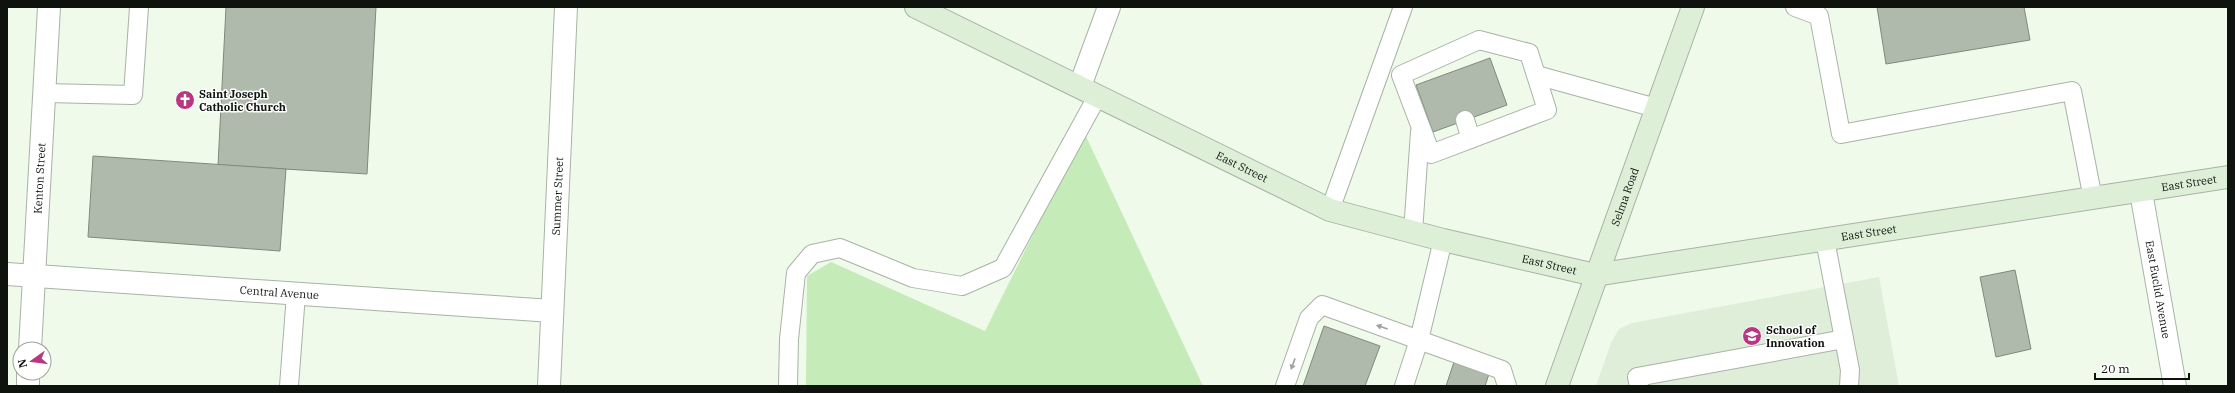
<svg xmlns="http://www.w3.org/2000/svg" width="2235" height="393" viewBox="0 0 2235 393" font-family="'IBM Plex Serif',serif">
  <rect width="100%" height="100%" fill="#effaeb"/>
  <path fill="#deeed9" d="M 1879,277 L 1899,386 L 1596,386 L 1611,343 L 1619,329 L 1632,323 Z"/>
  <path fill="#c4ebb8" d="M 1084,132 L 1203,386 L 806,386 L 807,276 L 831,262 L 985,331 Z"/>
  <g fill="#afbaac" stroke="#7f8a7c">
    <path d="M 226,7 L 376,7 L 367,174 L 218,165 Z"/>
    <path d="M 1877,7 L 2024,7 L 2030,40 L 1886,64 Z"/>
    <path d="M 1490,58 L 1507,105 L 1433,132 L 1416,85 Z"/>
    <path d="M 93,156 L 286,169 L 280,251 L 88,237 Z"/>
    <path d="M 2015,270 L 2031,349 L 1996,357 L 1980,277 Z"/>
    <path d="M 1324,326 L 1380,346 L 1365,386 L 1303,386 Z"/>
    <path d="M 1454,362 L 1489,374 L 1485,386 L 1446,386 Z"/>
  </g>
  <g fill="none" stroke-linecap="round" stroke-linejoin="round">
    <defs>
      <g id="lane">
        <path d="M 1795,7 L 1819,16 L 1841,134 L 2072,91 L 2093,199"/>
        <path d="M 1479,40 L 1529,53 L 1547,110 L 1431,154 L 1401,75 Z"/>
        <path d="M 1536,75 L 1656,108"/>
        <path d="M 45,93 L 133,95 L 139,7"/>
        <path d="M 1465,120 L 1471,139"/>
        <path d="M 1330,210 L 1403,7"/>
        <path d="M 1413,232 L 1420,132"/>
        <path d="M 1825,240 L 1850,370 L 1849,386"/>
        <path d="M 289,386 L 296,294"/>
        <path d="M 788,386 L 789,339 L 796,273 L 812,254 L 840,248 L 913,278 L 962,286 L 1003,268 L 1098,95"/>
        <path d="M 1285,386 L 1309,318 L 1322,305 L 1502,370 L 1507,386"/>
        <path d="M 1404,386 L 1419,340 L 1443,240"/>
        <path d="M 1639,386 L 1637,377 L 1844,339"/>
      </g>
      <g id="street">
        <path d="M 1080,86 L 1109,7"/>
        <path id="s1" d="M 2141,192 L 2175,386"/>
        <path id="s2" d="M 7,274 L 552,311"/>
        <path id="s3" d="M 30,349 L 49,7"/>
        <path d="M 28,386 L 28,373"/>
        <path id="s4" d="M 549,386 L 566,7"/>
      </g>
      <g id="secondary">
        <path id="s5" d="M 916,7 L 1330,210 L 1443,240 L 1595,275 L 2228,177"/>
        <path id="s6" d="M 1557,386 L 1693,7"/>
      </g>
    </defs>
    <use href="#lane" stroke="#a8b3a5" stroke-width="20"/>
    <use href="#street" stroke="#a8b3a5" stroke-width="24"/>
    <use href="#secondary" stroke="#a8b3a5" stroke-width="24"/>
    <use href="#lane" stroke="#fff" stroke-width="18"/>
    <use href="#street" stroke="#fff" stroke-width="22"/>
    <use href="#secondary" stroke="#ddefd7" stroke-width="22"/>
  </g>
  <defs><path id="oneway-solid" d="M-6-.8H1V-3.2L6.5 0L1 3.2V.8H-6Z"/></defs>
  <g fill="#9fa19f">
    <use href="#oneway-solid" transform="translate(1382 327) rotate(-161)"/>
    <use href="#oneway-solid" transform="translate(1293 364) rotate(110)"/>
  </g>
  <defs>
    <symbol id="church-disc" viewBox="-11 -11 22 22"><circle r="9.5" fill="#b73782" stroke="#fff"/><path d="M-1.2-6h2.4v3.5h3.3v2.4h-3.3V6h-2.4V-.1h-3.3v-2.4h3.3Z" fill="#fff"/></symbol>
    <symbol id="school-disc" viewBox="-11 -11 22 22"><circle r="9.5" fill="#b73782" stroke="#fff"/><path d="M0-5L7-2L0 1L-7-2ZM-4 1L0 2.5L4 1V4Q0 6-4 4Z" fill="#fff"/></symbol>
  </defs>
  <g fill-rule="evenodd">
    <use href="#church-disc" x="174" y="89" width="22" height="22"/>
    <use href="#school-disc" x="1741" y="325" width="22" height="22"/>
  </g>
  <g text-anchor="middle" stroke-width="3" stroke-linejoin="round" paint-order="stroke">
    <g font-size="11" font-weight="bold" fill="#0f130e" stroke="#fff" text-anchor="start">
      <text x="199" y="98">Saint Joseph<tspan x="199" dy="13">Catholic Church</tspan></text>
      <text x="1766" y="334">School of<tspan x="1766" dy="13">Innovation</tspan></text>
    </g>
    <g font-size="11" fill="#0f130e" stroke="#fff">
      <text dy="4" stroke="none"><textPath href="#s5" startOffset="363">East Street</textPath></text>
      <text dy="4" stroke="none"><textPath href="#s3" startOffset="171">Kenton Street</textPath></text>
      <text dy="4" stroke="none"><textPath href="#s5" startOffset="1335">East Street</textPath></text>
      <text dy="4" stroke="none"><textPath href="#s4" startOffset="190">Summer Street</textPath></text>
      <text dy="4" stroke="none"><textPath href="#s6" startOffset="201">Selma Road</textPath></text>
      <text dy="4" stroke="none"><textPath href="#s5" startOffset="1011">East Street</textPath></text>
      <text dy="4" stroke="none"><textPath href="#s5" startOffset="687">East Street</textPath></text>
      <text dy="4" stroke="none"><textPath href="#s1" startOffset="99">East Euclid Avenue</textPath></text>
      <text dy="4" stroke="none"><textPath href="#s2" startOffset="273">Central Avenue</textPath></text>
    </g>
  </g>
  <rect width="2235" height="393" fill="none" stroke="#0f130e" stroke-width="16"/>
  <g transform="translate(32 361) rotate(256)"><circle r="19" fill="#ffffff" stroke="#9fa19f"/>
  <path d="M0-3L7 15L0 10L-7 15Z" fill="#b73782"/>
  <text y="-6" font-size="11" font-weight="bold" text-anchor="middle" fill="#0f130e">N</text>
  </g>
  <path d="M2095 373v6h94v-6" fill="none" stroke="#0f130e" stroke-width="2"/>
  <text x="2101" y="373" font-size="12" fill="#0f130e" stroke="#ffffff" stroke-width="3" paint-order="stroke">20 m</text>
</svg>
